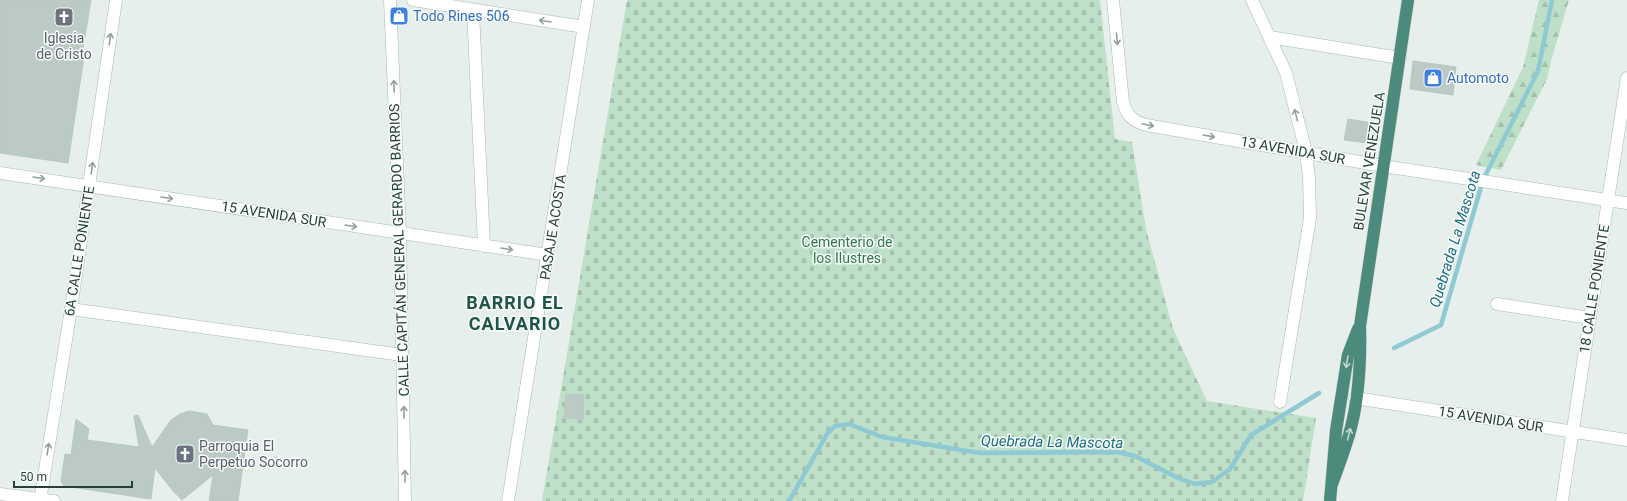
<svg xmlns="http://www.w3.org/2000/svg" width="1627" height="501" viewBox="0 0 1627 501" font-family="Roboto,sans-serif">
  <defs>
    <pattern id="forest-firs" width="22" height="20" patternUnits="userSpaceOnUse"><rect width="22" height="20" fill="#bfe0c8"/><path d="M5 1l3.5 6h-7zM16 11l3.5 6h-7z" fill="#a4c1ad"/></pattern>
    <pattern id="cemetery-stones" width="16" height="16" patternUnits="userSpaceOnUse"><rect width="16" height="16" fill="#bfe0c8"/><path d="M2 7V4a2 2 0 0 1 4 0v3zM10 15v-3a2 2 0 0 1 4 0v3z" fill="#a4c1ad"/></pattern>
  </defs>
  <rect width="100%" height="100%" fill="#e6efeb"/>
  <path fill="url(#forest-firs)" d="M 1539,0 L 1569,0 L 1551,61 L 1547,79 L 1501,170 L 1476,165 L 1523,67 Z"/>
  <path fill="url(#cemetery-stones)" d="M 627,0 L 1100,0 L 1115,139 L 1132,142 L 1146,229 L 1173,329 L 1207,401 L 1316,418 L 1303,501 L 542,501 Z"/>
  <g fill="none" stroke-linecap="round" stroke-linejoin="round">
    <g stroke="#8ec9d4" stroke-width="4.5">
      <path d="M 1394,348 L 1441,325 L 1483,180 L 1538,71 L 1552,0"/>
      <path d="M 789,501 L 827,434 L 835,426 L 849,424 L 882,437 L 980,453 L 1117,452 L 1135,456 L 1178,478 L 1195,484 L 1212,482 L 1230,469 L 1251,435 L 1319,393"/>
    </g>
  </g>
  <g fill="#bbcac4" stroke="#b8c9c2">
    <path d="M 0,0 L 91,0 L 83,49 L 85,50 L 68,163 L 0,153 Z"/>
    <path d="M 1413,61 L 1456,67 L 1453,95 L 1410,89 Z"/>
    <path d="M 1348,119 L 1373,123 L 1368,143 L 1344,140 Z"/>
    <path d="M 566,394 L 584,395 L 583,420 L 564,417 Z"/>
    <path d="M 189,411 L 207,414 L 213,425 L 248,430 L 238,501 L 209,501 L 213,475 L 182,500 L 173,491 L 155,468 L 151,499 L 64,486 L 61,481 L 65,454 L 71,455 L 76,419 L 89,429 L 87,440 L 139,447 L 134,416 L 138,415 L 152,447 L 171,420 L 180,414 Z"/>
  </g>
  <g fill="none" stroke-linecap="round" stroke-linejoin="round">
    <defs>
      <g id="minor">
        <path d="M 390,0 L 400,233 L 405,501"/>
        <path d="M 413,0 L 584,27"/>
        <path d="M 1113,0 L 1123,102 C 1127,116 1133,121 1146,125 L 1383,166"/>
        <path d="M 1252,0 L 1286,73 L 1306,152 L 1309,177 L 1310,218 L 1280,402"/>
        <path d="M 473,10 L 484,246"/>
        <path d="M 1269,37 L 1400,58"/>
        <path d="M 0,173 L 548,255"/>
        <path d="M 1608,200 L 1627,78"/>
        <path d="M 1497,304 L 1590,318"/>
        <path d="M 71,309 L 402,355"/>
        <path d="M 1355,398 L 1627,440"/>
        <path d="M 0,494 L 54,501"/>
        <path d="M 40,501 L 71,309 L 116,0"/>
        <path d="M 508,501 L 588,0"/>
      </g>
      <g id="tertiary">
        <path d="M 1383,166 L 1627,203"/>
        <path d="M 1562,501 L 1608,200"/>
      </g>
      <g id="trunk">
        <path d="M 1332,484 C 1338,468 1344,451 1349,435 C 1359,400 1361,362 1360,326 L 1408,0"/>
        <path d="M 1330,501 L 1336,431 L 1348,355 L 1358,329"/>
      </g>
    </defs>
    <use href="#minor" stroke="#a8b8b2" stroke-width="13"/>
    <use href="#tertiary" stroke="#a8b8b2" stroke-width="13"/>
    <use href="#trunk" stroke="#c2cac8" stroke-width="13"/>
    <use href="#minor" stroke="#fff" stroke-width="12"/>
    <use href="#tertiary" stroke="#fff" stroke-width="12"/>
    <use href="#trunk" stroke="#4c8a7c" stroke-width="12"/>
  </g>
  <defs><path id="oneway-shaft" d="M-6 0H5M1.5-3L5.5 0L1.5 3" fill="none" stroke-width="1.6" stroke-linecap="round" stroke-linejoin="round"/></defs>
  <g stroke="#92a09c">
    <use href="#oneway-shaft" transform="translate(545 21) rotate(-171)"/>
    <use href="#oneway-shaft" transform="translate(110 39) rotate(-82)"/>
    <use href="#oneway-shaft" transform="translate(1117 39) rotate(85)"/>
    <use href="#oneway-shaft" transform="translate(394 86) rotate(-92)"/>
    <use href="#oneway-shaft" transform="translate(1296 115) rotate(-104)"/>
    <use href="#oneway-shaft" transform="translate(1148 125) rotate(12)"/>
    <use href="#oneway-shaft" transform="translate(1209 136) rotate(10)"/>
    <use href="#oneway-shaft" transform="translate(92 168) rotate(-82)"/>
    <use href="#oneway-shaft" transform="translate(39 178) rotate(9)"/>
    <use href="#oneway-shaft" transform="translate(167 198) rotate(9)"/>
    <use href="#oneway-shaft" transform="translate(351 226) rotate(9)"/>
    <use href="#oneway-shaft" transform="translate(507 249) rotate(9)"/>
    <use href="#oneway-shaft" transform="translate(404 412) rotate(-91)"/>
    <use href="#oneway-shaft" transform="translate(48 449) rotate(-81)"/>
    <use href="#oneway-shaft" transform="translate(405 476) rotate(-91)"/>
  </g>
  <g stroke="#c4d9d4">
    <use href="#oneway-shaft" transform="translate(1347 362) rotate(99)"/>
    <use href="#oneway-shaft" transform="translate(1349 434) rotate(-76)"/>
  </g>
  <defs>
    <symbol id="shop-square" viewBox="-11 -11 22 22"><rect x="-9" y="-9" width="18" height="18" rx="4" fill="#3f7fe0" stroke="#f7fbf9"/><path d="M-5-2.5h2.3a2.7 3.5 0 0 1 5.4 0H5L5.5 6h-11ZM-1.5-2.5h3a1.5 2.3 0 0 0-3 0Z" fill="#fff"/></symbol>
    <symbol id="church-square" viewBox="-11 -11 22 22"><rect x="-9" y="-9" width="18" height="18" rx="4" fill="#6b7280" stroke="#f7fbf9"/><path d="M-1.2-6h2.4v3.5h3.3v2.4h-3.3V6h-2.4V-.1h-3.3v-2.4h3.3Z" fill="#fff"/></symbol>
  </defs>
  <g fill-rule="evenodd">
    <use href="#shop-square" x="388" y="5" width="22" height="22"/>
    <use href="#church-square" x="53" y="6" width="22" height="22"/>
    <use href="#shop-square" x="1422" y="67" width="22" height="22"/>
    <use href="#church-square" x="174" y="443" width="22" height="22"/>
  </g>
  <g text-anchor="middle" stroke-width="3" stroke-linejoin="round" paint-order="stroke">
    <g font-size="14" fill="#366cbe" stroke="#f7fbf9" text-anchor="start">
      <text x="413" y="21">Todo Rines 506</text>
      <text x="1447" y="83">Automoto</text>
    </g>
    <g font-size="14" fill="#5b616d" stroke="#f7fbf9">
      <text x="64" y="43">Iglesia<tspan x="64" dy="16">de Cristo</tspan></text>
      <text x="199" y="451" text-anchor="start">Parroquia El<tspan x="199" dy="16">Perpetuo Socorro</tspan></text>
    </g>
    <g font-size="14" fill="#24423a" stroke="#f7fbf9">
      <text transform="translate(1293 150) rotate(10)" y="5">13 AVENIDA SUR</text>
      <text transform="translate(1369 161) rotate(-81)" y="5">BULEVAR VENEZUELA</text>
      <text transform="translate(274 214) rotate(9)" y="5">15 AVENIDA SUR</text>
      <text transform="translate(553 227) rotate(-81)" y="5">PASAJE ACOSTA</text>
      <text transform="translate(399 250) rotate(-92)" y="5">CALLE CAPITÁN GENERAL GERARDO BARRIOS</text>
      <text transform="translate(79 251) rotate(-81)" y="5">6A CALLE PONIENTE</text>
      <text transform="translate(1594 289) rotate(-81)" y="5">18 CALLE PONIENTE</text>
      <text transform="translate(1491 419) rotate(9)" y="5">15 AVENIDA SUR</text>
    </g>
    <g font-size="14" fill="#2d7a4b" stroke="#f7fbf9">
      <text x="847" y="247">Cementerio de<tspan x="847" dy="16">los Ilustres</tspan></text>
    </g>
    <g font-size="15" font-style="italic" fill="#1c6f80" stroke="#f7fbf9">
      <text transform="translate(1455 239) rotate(-73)" y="5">Quebrada La Mascota</text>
      <text transform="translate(1052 442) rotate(1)" y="5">Quebrada La Mascota</text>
    </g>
    <g font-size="18" font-weight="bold" letter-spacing="1" fill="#1f5548" stroke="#f7fbf9">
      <text x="515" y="309">BARRIO EL<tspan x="515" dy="21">CALVARIO</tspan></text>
    </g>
  </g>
  <path d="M14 481v6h118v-6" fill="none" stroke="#24423a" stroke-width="2"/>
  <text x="20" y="481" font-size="12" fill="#24423a" stroke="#f7fbf9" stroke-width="3" paint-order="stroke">50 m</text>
</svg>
